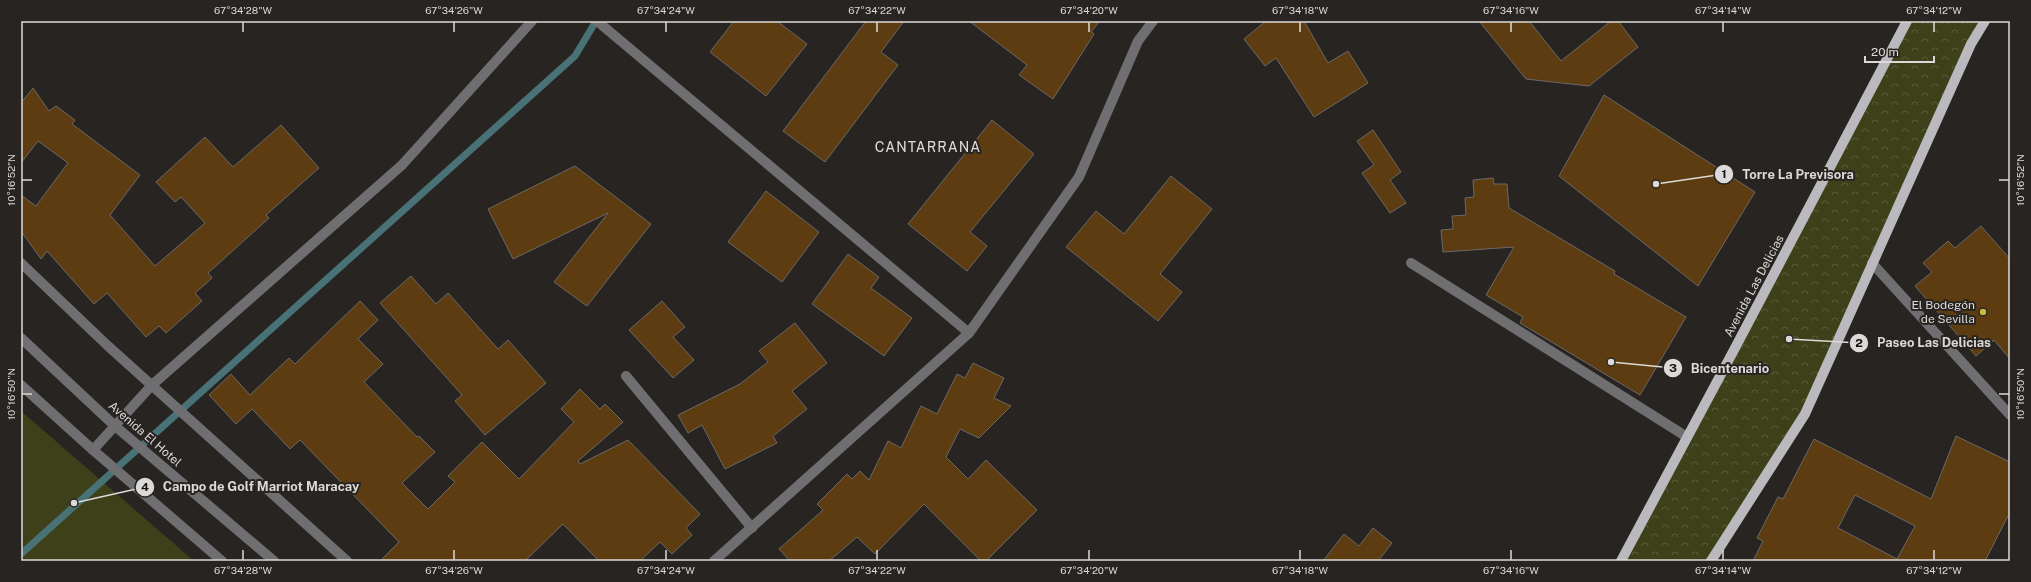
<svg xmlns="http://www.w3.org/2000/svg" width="2031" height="582" viewBox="0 0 2031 582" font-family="'Public Sans',sans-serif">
  <defs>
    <pattern id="park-crowns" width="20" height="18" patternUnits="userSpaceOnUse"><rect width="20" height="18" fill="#3e401a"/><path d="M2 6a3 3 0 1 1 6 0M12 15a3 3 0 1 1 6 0" fill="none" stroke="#595b3b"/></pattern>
  </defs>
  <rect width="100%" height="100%" fill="#282422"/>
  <path fill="#3e401a" d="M 21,411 L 194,561 L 21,561 Z"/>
  <path fill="url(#park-crowns)" d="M 1907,21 L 1985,21 L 1805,414 L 1711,561 L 1621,561 Z"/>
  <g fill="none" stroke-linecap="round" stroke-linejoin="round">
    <path stroke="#497277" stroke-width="7" d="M 21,554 L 575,56 L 596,21"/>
  </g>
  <g fill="#5c3c10" stroke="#6c6965" fill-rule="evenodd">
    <path d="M 734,21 L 777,21 L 807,44 L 766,96 L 710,52 Z"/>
    <path d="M 866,21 L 904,21 L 881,52 L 898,65 L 825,162 L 783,131 Z"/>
    <path d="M 969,21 L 1100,21 L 1091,32 L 1094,34 L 1053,99 L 1019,75 L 1027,65 Z"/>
    <path d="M 1266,21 L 1304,21 L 1328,63 L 1348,51 L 1368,83 L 1314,117 L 1276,58 L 1265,66 L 1244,39 Z"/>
    <path d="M 1479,21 L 1529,21 L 1561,61 L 1611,21 L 1618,21 L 1638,47 L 1589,86 L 1526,79 Z"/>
    <path d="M 33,88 L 49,111 L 56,106 L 75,120 L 72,124 L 140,175 L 110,215 L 155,266 L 205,223 L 181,197 L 175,202 L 156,182 L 205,137 L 233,167 L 281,125 L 319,168 L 266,215 L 269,218 L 208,273 L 212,278 L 195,293 L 202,301 L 166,333 L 159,326 L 146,337 L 107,293 L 94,304 L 47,251 L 41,259 L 21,231 L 21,195 L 36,206 L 68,163 L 38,141 L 21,163 L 21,103 Z"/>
    <path d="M 1604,95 L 1755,192 L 1698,286 L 1559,176 Z"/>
    <path d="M 992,120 L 1034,154 L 970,232 L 987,246 L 967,271 L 908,224 Z"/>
    <path d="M 1373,130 L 1401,172 L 1390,180 L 1406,203 L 1390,213 L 1362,173 L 1374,165 L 1357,141 Z"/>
    <path d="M 575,166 L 651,224 L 587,306 L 554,282 L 608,213 L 513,259 L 488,209 Z"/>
    <path d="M 1171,176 L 1212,209 L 1160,274 L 1182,292 L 1158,321 L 1066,247 L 1096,211 L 1124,234 Z"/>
    <path d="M 1493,178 L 1494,184 L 1507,184 L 1509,208 L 1615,271 L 1614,274 L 1686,317 L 1640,395 L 1520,323 L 1523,317 L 1486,295 L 1514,247 L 1443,252 L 1441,230 L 1453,229 L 1452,216 L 1466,215 L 1465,198 L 1474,197 L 1473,180 Z"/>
    <path d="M 766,191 L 819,232 L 782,282 L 728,242 Z"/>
    <path d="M 1981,226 L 2010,259 L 2010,359 L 1994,340 L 1976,356 L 1915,286 L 1932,272 L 1923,263 L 1948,241 L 1955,248 Z"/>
    <path d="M 848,254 L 879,277 L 871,288 L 912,318 L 884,356 L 812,304 Z"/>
    <path d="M 411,276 L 436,304 L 448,293 L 498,349 L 508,340 L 546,383 L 485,435 L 455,401 L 462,395 L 380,303 Z"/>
    <path d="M 360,301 L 378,320 L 358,339 L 383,364 L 364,382 L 417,437 L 419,436 L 435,452 L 402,483 L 428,509 L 455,482 L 448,476 L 482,442 L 519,479 L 574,422 L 561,409 L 580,389 L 600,409 L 605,404 L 623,422 L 578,461 L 580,464 L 628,440 L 700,514 L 686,528 L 692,535 L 672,554 L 660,542 L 640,561 L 599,561 L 563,524 L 525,561 L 380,561 L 399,542 L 300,440 L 290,449 L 252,409 L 236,424 L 209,395 L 231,374 L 250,395 L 289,358 L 295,364 Z"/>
    <path d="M 662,301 L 685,327 L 673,337 L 694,360 L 673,378 L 629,330 Z"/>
    <path d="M 795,323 L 827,363 L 792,391 L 807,409 L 773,436 L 777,443 L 725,469 L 702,425 L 688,433 L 678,415 L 740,384 L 768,362 L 759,351 Z"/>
    <path d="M 973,363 L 1004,378 L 994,398 L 1011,406 L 979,438 L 960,429 L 946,457 L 968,479 L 986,460 L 1037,510 L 986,561 L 981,561 L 924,504 L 875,554 L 857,537 L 829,561 L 790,561 L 779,549 L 823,510 L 817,504 L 847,474 L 852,479 L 860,471 L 869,480 L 888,441 L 901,448 L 921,406 L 937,414 L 957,374 L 965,378 Z"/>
    <path d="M 1956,436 L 2010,462 L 2010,512 L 1985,561 L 1753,561 L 1763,541 L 1757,538 L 1778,497 L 1783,499 L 1814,439 L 1931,499 ZM 1855,495 L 1915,526 L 1897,559 L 1838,528 Z"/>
    <path d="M 1373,528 L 1392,543 L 1378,561 L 1323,561 L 1344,534 L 1359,546 Z"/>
  </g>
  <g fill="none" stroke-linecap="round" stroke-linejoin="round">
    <g stroke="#6f6f71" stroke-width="10">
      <path d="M 597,21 L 969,333"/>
      <path d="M 21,263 L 108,346 L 347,561"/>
      <path d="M 1411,263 L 1687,437"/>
      <path d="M 1872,263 L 2010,415"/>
      <path d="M 21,338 L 115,426 L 274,561"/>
      <path d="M 626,376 L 752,528"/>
      <path d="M 21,385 L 93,450 L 222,561"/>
      <path d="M 93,450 L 152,385 L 402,165 L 532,21"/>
      <path d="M 714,561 L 969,333 L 1079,177 L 1138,41 L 1153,21"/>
    </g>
    <g stroke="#bababe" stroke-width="10">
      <path d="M 1621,561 L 1735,348 L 1907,21"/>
      <path d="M 1711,561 L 1805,414 L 1971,44 L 1985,21"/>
    </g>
  </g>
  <path fill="none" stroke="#dcdad8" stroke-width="1.5" d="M 243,22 L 243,32M 454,22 L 454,32M 666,22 L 666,32M 877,22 L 877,32M 1089,22 L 1089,32M 1300,22 L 1300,32M 1511,22 L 1511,32M 1723,22 L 1723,32M 1934,22 L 1934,32M 22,180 L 32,180M 1999,180 L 2009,180M 22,394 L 32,394M 1999,394 L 2009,394M 243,550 L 243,560M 454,550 L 454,560M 666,550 L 666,560M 877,550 L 877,560M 1089,550 L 1089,560M 1300,550 L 1300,560M 1511,550 L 1511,560M 1723,550 L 1723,560M 1934,550 L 1934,560"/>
  <circle fill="#c6bb3c" stroke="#282422" stroke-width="1.5" cx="1983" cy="312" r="4"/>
  <g text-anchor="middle" stroke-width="4" stroke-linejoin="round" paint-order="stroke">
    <g font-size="12" fill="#dcdad8" stroke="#282422">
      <text transform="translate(1754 286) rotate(-62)" y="4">Avenida Las Delicias</text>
      <text transform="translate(145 434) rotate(41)" y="4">Avenida El Hotel</text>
    </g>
    <g font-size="12" fill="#dcdad8" stroke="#282422" text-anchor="end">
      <text x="1975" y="309">El Bodegón<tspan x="1975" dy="14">de Sevilla</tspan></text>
    </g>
    <g font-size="14" letter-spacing="1" fill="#e2ddda" stroke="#282422">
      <text x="928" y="152">CANTARRANA</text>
    </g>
  </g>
  <path fill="none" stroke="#dcdad8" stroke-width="1.5" d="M1656 184L1724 174M1789 339L1859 343M1611 362L1673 368M74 503L145 487"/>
  <g fill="#dcdad8" stroke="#282422" stroke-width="1.5">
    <circle cx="1656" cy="184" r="4"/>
    <circle cx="1789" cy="339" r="4"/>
    <circle cx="1611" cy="362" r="4"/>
    <circle cx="74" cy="503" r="4"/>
    <circle cx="1724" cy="174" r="10"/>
    <circle cx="1859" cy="343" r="10"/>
    <circle cx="1673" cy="368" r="10"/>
    <circle cx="145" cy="487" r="10"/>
  </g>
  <g font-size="12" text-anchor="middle" font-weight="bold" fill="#111">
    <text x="1724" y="178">1</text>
    <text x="1859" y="347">2</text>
    <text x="1673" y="372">3</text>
    <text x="145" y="491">4</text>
  </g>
  <g font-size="13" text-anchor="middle" font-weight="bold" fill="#dcdad8" stroke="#282422" stroke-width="4" stroke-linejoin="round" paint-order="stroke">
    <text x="1798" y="179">Torre La Previsora</text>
    <text x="1934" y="347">Paseo Las Delicias</text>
    <text x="1730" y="373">Bicentenario</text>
    <text x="261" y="491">Campo de Golf Marriot Maracay</text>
  </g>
  <rect width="2031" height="582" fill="none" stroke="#282422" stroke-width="44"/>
  <path d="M1865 56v6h69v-6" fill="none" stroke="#dcdad8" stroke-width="2"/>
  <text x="1871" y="56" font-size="12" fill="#dcdad8" stroke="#282422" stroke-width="3" paint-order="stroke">20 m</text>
  <rect x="22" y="22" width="1987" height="538" fill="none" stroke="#dcdad8" stroke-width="1.5"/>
  <g font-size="10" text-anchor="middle" fill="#dcdad8">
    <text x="243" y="14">67°34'28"W</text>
    <text x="454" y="14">67°34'26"W</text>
    <text x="666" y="14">67°34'24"W</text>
    <text x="877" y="14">67°34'22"W</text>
    <text x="1089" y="14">67°34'20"W</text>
    <text x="1300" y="14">67°34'18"W</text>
    <text x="1511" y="14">67°34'16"W</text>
    <text x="1723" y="14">67°34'14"W</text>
    <text x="1934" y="14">67°34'12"W</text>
    <text transform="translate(11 180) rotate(-90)" y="4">10°16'52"N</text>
    <text transform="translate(2020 180) rotate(-90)" y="4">10°16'52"N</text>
    <text transform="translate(11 394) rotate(-90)" y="4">10°16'50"N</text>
    <text transform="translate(2020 394) rotate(-90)" y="4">10°16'50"N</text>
    <text x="243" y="574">67°34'28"W</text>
    <text x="454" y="574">67°34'26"W</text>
    <text x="666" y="574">67°34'24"W</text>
    <text x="877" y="574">67°34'22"W</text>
    <text x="1089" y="574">67°34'20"W</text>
    <text x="1300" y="574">67°34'18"W</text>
    <text x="1511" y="574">67°34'16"W</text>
    <text x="1723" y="574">67°34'14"W</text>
    <text x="1934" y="574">67°34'12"W</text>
  </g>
</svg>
